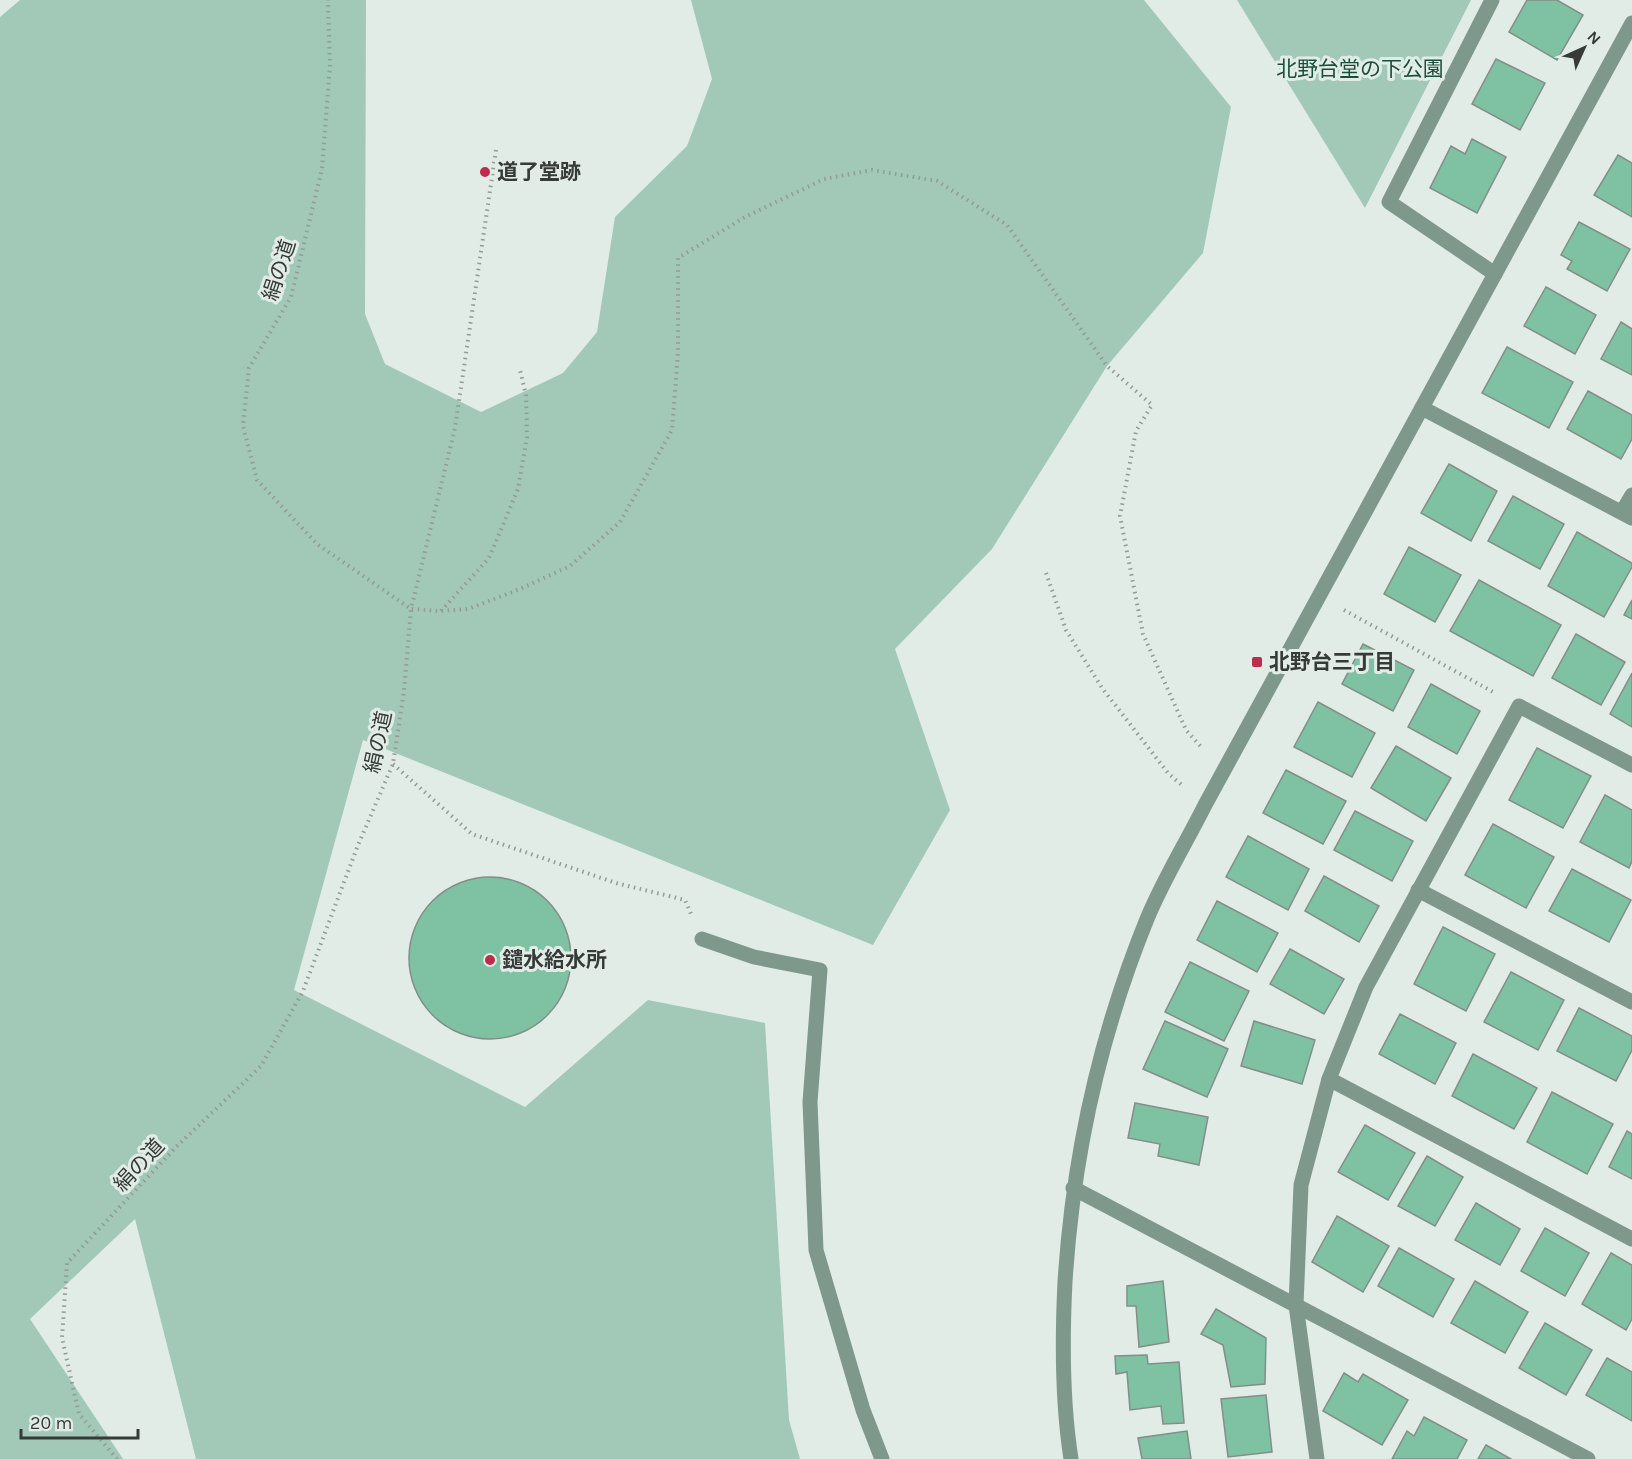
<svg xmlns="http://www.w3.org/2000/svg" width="1632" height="1459" viewBox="0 0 1632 1459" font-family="Karla,'Noto Sans JP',sans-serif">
  <rect width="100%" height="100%" fill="#e2ece7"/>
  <g fill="#a2c9b7">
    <path d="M 20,0 L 366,0 L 365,314 L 385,364 L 481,412 L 563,373 L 597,332 L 615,217 L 687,146 L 712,79 L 691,0 L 1144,0 L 1231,107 L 1203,253 L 1107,366 L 992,549 L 895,649 L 950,810 L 873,945 L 363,740 L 294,990 L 525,1107 L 648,1000 L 765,1023 L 789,1420 L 800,1459 L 196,1459 L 135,1219 L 30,1319 L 123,1459 L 0,1459 L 0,17 Z"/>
    <path d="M 1237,0 L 1471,0 L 1365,208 Z"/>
  </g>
  <g fill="#7ec1a3" stroke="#848e89" stroke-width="1.5">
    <path d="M 1527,0 L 1557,0 L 1583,15 L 1557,60 L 1509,32 Z"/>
    <path d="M 1496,59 L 1545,83 L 1520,130 L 1472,104 Z"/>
    <path d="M 1472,139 L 1506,157 L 1477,213 L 1430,188 L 1451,146 L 1465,154 Z"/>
    <path d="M 1618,155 L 1632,163 L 1632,217 L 1594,195 Z"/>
    <path d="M 1579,222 L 1630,249 L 1607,291 L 1567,269 L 1572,261 L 1561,255 Z"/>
    <path d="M 1546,287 L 1596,315 L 1575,354 L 1524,326 Z"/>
    <path d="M 1621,322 L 1632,329 L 1632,375 L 1601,359 Z"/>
    <path d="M 1507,347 L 1573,382 L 1549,428 L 1482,393 Z"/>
    <path d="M 1588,391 L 1632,415 L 1632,439 L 1621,459 L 1567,429 Z"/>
    <path d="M 1449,464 L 1497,491 L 1471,541 L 1421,513 Z"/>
    <path d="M 1513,496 L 1564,524 L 1540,569 L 1488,541 Z"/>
    <path d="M 1577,532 L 1632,563 L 1632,567 L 1604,617 L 1548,586 Z"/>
    <path d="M 1409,547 L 1461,575 L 1435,622 L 1384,594 Z"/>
    <path d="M 1479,580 L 1561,625 L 1533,676 L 1450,631 Z"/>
    <path d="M 1632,600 L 1632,619 L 1624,615 Z"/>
    <path d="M 1576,634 L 1625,662 L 1601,705 L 1552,678 Z"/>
    <path d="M 1363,644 L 1414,670 L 1393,711 L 1342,684 Z"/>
    <path d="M 1632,673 L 1632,727 L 1610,714 Z"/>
    <path d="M 1431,684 L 1480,711 L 1457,754 L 1408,727 Z"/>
    <path d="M 1318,702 L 1375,733 L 1352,777 L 1294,747 Z"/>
    <path d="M 1396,746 L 1451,778 L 1426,821 L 1371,788 Z"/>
    <path d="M 1537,748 L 1591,776 L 1563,828 L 1509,800 Z"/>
    <path d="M 1286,770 L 1346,801 L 1323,844 L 1263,813 Z"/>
    <path d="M 1605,795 L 1632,810 L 1632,861 L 1629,868 L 1580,842 Z"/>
    <path d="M 1355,811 L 1413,841 L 1392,881 L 1334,850 Z"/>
    <path d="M 1493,824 L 1554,857 L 1526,908 L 1465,875 Z"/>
    <path d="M 1248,836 L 1309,869 L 1288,910 L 1226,877 Z"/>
    <path d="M 1572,869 L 1631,900 L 1609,942 L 1549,911 Z"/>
    <path d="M 1324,876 L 1379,906 L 1359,942 L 1305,911 Z"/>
    <circle cx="490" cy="958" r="81"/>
    <path d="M 1217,901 L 1278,933 L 1257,972 L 1197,940 Z"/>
    <path d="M 1443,927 L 1495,954 L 1466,1011 L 1414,984 Z"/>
    <path d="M 1290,949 L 1344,979 L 1324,1014 L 1270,984 Z"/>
    <path d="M 1190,962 L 1249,991 L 1224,1041 L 1165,1012 Z"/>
    <path d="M 1511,972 L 1564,1000 L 1538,1050 L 1484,1022 Z"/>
    <path d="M 1579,1008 L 1632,1036 L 1632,1050 L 1616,1081 L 1557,1051 Z"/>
    <path d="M 1400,1014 L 1456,1043 L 1435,1084 L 1379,1054 Z"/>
    <path d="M 1165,1021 L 1228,1049 L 1207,1097 L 1143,1069 Z"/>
    <path d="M 1254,1021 L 1315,1040 L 1302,1084 L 1241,1066 Z"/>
    <path d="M 1473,1054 L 1537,1088 L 1514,1129 L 1452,1096 Z"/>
    <path d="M 1552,1092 L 1613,1124 L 1587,1174 L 1527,1142 Z"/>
    <path d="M 1135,1103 L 1208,1117 L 1199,1165 L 1158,1156 L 1160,1144 L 1128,1138 Z"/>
    <path d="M 1365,1125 L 1415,1153 L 1388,1200 L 1338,1172 Z"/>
    <path d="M 1627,1131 L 1632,1134 L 1632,1179 L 1609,1167 Z"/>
    <path d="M 1427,1156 L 1463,1177 L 1435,1226 L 1398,1206 Z"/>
    <path d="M 1476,1203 L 1520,1229 L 1500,1265 L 1455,1240 Z"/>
    <path d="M 1337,1216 L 1389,1246 L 1363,1292 L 1312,1262 Z"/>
    <path d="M 1545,1228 L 1589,1253 L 1565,1296 L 1521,1271 Z"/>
    <path d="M 1399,1248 L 1454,1279 L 1433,1317 L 1378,1286 Z"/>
    <path d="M 1611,1253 L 1632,1265 L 1632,1319 L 1626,1330 L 1582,1304 Z"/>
    <path d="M 1163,1281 L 1169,1342 L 1139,1347 L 1136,1306 L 1127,1306 L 1127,1286 Z"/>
    <path d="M 1475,1281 L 1528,1312 L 1505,1353 L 1451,1323 Z"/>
    <path d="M 1216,1309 L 1266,1338 L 1265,1384 L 1231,1387 L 1223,1345 L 1201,1334 Z"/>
    <path d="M 1545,1323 L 1592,1350 L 1566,1395 L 1519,1368 Z"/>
    <path d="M 1147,1355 L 1148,1364 L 1179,1362 L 1184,1423 L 1163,1424 L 1161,1406 L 1130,1410 L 1127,1372 L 1116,1374 L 1115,1356 Z"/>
    <path d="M 1607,1358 L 1632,1372 L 1632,1421 L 1586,1395 Z"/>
    <path d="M 1344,1373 L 1358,1382 L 1363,1374 L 1408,1400 L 1382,1445 L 1323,1411 Z"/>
    <path d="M 1266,1395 L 1272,1452 L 1228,1457 L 1221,1399 Z"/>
    <path d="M 1424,1417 L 1467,1440 L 1457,1459 L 1392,1459 L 1407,1431 L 1414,1436 Z"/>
    <path d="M 1187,1431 L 1191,1459 L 1142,1459 L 1138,1438 Z"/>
    <path d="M 1486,1445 L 1511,1459 L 1478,1459 Z"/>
  </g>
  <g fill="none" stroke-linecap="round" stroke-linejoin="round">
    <g stroke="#939a97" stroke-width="4" stroke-dasharray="1.5 4.5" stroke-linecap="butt">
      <path d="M 496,150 L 455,428 L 411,609 L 440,611 L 468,609 L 520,589 L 570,566 L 620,522 L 672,430 L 678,353 L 678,258 L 745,217 L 824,179 L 872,170 L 937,181 L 1007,225 L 1107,366 L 1152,405 L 1136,431 L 1120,516 L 1143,634 L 1186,730 L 1203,749"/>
      <path d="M 1046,573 L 1066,630 L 1102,688 L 1168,773 L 1184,787"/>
      <path d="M 1344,610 L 1495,693"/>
      <path d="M 441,611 L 489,558 L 518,489 L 527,437 L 526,395 L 520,370"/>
      <path d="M 393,764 L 472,834 L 616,883 L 685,900 L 691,914"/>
      <path d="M 117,1459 L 79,1414 L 62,1338 L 67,1263 L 177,1146 L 261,1066 L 303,991 L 358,845 L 393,764 L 404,691 L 411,609 L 317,544 L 257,480 L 243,426 L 249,368 L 291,297 L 322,169 L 330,65 L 328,0"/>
    </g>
    <g stroke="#7e998c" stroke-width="15">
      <path d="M 1492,0 L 1389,202 L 1495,274"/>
      <path d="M 1422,408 L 1632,518"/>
      <path d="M 1622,512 L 1632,495"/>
      <path d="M 1418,890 L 1632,1002"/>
      <path d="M 702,939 L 754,957 L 820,970 L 810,1102 L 816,1250 L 863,1410 L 882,1459"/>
      <path d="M 1329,1079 L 1632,1239"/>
      <path d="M 1073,1188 L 1588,1459"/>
      <path d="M 1071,1459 C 1062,1401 1062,1341 1065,1282 C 1073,1155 1099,1037 1147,919 C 1163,880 1186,843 1205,805 L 1632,23"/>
      <path d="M 1317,1459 L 1296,1305 L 1301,1185 L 1329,1079 L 1366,987 L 1519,706 L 1632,765"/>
    </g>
  </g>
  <g fill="#bd2c4a" stroke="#e2ece7" stroke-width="2">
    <circle cx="485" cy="172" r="6"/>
    <rect x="1251" y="656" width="12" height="12" rx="3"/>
    <circle cx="490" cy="960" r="6"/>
  </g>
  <g text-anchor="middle" stroke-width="6" stroke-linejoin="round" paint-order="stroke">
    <g font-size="21" fill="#1a4f3b" stroke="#e2ece7">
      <text x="1360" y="76">北野台堂の下公園</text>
    </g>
    <g font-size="21" font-weight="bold" fill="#363a38" stroke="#e2ece7" text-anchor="start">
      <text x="497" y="179">道了堂跡</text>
      <text x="1269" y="669">北野台三丁目</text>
      <text x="502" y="967">鑓水給水所</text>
    </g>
    <g font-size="21" fill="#363a38" stroke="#e2ece7">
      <text transform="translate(279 270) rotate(-72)" y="7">絹の道</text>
      <text transform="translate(378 742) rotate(-78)" y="7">絹の道</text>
      <text transform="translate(139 1165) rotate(-47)" y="7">絹の道</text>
    </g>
  </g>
  <g transform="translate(1584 48) rotate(45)" stroke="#e2ece7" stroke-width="4.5" paint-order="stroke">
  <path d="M0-4.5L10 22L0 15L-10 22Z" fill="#363a38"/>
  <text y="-9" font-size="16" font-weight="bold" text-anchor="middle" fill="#363a38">N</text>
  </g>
  <path d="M21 1429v9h117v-9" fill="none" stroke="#363a38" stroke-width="3"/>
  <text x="30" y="1429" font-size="18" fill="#363a38" stroke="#e2ece7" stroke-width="4.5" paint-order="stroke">20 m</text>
</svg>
